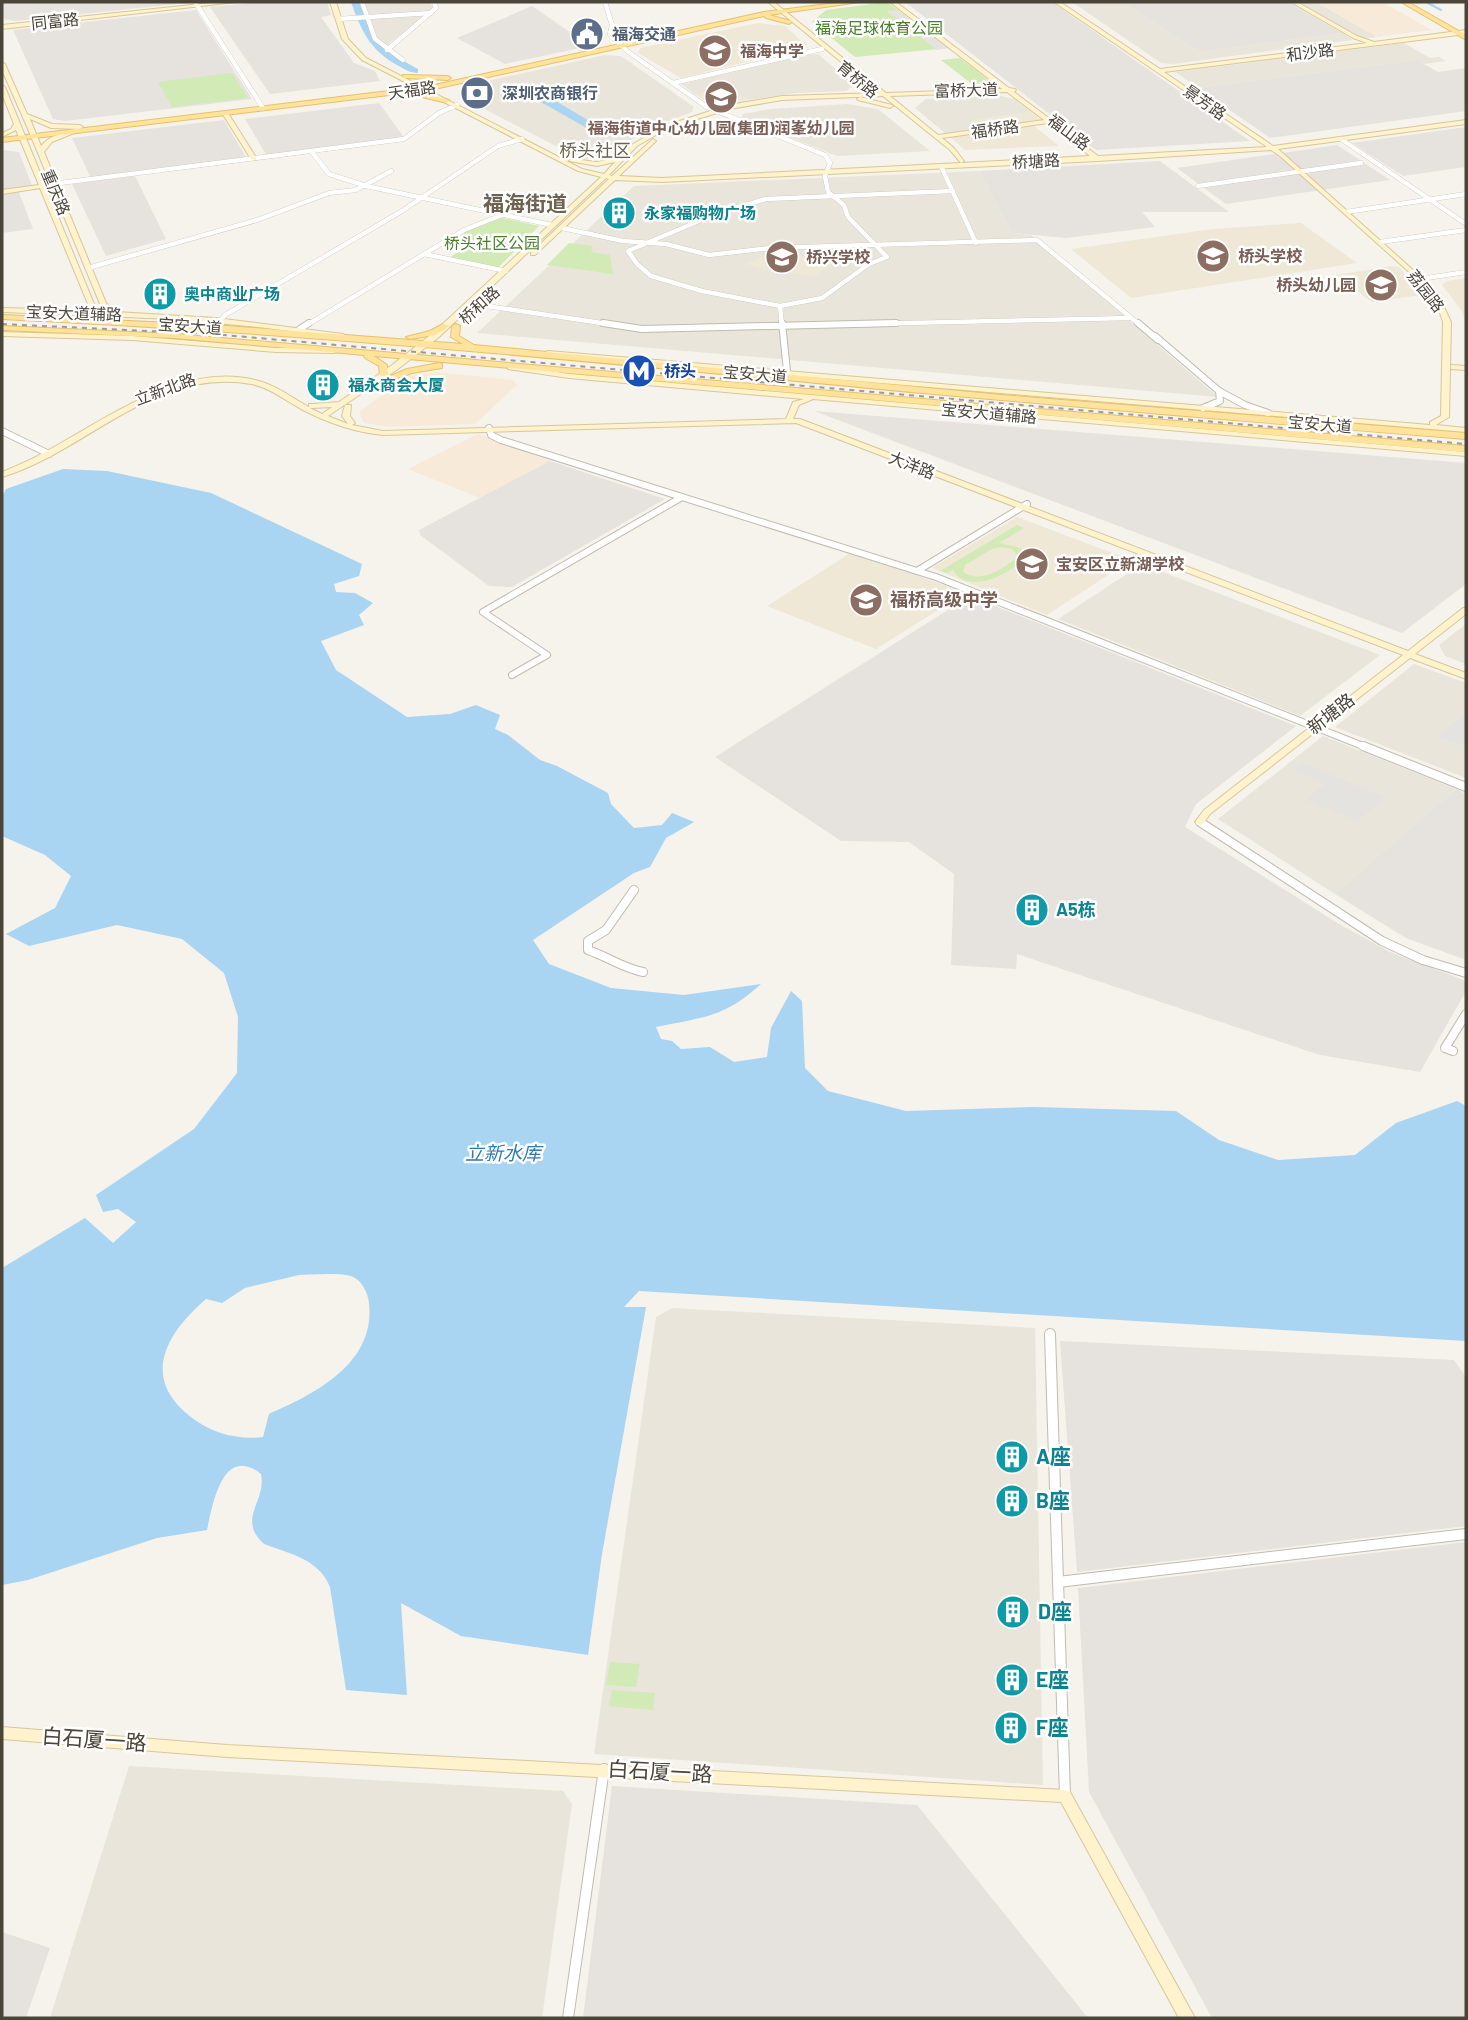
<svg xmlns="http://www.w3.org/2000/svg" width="1468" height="2020" viewBox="0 0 1468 2020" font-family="Barlow,'Noto Sans SC',sans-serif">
  <rect width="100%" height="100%" fill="#f6f3ec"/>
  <g fill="#eae5da">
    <path d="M 359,2 L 430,2 L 433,9 L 382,49 L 369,33 Z"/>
    <path d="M 1072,2 L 1123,2 L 1200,52 L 1342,33 L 1353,40 L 1173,64 L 1161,63 Z"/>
    <path d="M 1299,2 L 1316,2 L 1377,37 L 1362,39 Z"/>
    <path d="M 1404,43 L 1430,58 L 1439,57 L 1446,61 L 1424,64 L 1417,60 L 1198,88 L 1175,72 Z"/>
    <path d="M 818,54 L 854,85 L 846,91 L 796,93 L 748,100 L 724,88 L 696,95 L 681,84 L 807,55 Z"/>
    <path d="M 605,55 L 621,56 L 694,107 L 692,112 L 646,129 L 609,156 L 583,160 L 459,96 L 465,86 Z"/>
    <path d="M 1001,96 L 1014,99 L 1031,112 L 974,120 L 983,128 L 946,134 L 915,108 L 926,99 Z"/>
    <path d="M 847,104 L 878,109 L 930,151 L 837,156 L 741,118 L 743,114 L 771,109 Z"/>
    <path d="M 979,171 L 1012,233 L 1031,235 L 1218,397 L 477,333 L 634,186 Z"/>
    <path d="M 1142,564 L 1380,655 L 1300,716 L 1058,619 Z"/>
    <path d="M 1466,624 L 1466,664 L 1445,656 L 1439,645 Z"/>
    <path d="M 1414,664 L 1466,683 L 1466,778 L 1335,727 Z"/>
    <path d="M 1323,736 L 1456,789 L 1335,894 L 1218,819 Z"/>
    <path d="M 672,1308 L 1035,1328 L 1043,1785 L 594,1754 L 656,1317 Z"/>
    <path d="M 129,1766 L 563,1791 L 572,1804 L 542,2018 L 50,2018 Z"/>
  </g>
  <g fill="#f7ead8">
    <path d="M 1316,2 L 1382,2 L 1432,30 L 1377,37 Z"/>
    <path d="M 436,372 L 513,380 L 517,385 L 475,424 L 389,427 L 364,423 L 359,412 L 409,376 Z"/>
    <path d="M 478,434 L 550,461 L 480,498 L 408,469 Z"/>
  </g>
  <g fill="#e6e2dd">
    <path d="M 2,2 L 186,2 L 187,3 L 15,21 L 4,19 Z"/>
    <path d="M 261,2 L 327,2 L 331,15 L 321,17 L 354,63 L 375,71 L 380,81 L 270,94 L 210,7 Z"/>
    <path d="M 905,2 L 1052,2 L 1250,141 L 1096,150 Z"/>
    <path d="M 1123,2 L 1288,2 L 1342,33 L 1200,52 Z"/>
    <path d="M 532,6 L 590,46 L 505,64 L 457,38 Z"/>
    <path d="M 196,10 L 252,99 L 65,121 L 53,119 L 13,30 Z"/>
    <path d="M 1417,60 L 1438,72 L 1466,68 L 1466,111 L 1270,138 L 1198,88 Z"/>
    <path d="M 379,103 L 405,139 L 267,156 L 245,119 Z"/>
    <path d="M 224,120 L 246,157 L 91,178 L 72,138 Z"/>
    <path d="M 1466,127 L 1466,167 L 1403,176 L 1352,143 Z"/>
    <path d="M 1337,145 L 1390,180 L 1226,204 L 1177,168 Z"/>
    <path d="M 2,150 L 19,152 L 33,188 L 18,190 L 33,229 L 2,233 Z"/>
    <path d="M 1160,161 L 1229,212 L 1142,212 L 1155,227 L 1066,238 L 1012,233 L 979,171 Z"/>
    <path d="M 135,176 L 166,239 L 106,256 L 72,184 Z"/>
    <path d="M 814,411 L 1466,463 L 1466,584 L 1402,633 Z"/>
    <path d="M 550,461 L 665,499 L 512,587 L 489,586 L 420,535 L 419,530 Z"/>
    <path d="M 970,596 L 1296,726 L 1196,804 L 1185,827 L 1339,924 L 1390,952 L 1466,981 L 1466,991 L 1420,1072 L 1320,1055 L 1017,954 L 1016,969 L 951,965 L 954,874 L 909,842 L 841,841 L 715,757 Z"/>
    <path d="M 1456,789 L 1466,794 L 1466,960 L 1406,938 L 1335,894 Z"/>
    <path d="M 1060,1341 L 1454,1360 L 1466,1377 L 1466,1526 L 1077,1572 Z"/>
    <path d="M 1466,1542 L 1466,2018 L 1212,2018 L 1089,1792 L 1078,1588 Z"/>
    <path d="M 612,1786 L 917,1805 L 1088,2018 L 583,2018 Z"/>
    <path d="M 2,1932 L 50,1948 L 26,2018 L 2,2018 Z"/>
  </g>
  <g fill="#efe8d6">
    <path d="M 758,23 L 785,26 L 808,47 L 681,78 L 638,53 L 640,48 Z"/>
    <path d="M 724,88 L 748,100 L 722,105 L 708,103 L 696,95 Z"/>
    <path d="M 1031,112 L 1042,121 L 983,128 L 973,120 Z"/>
    <path d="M 1033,125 L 1059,146 L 965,150 L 949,136 Z"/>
    <path d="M 1301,223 L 1357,263 L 1131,298 L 1071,249 L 1213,229 Z"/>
    <path d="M 777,249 L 832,266 L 813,276 L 785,271 L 778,274 L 746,264 Z"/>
    <path d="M 1393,266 L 1399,267 L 1422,295 L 1372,302 L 1335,275 Z"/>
    <path d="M 1466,278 L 1466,323 L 1462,311 L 1442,285 L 1447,281 Z"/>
    <path d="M 1017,517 L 1131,560 L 1047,615 L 932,568 Z"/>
    <path d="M 849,554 L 913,574 L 965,593 L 876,649 L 767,606 Z"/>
  </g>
  <g fill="#d2eab5" fill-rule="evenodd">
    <path d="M 887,2 L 949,48 L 855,57 L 812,22 L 826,10 Z"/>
    <path d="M 960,58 L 991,82 L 973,85 L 941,60 Z"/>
    <path d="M 232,73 L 248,98 L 172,107 L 158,82 Z"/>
    <path d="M 499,217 L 539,226 L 498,268 L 449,258 L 470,244 L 459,234 Z"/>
    <path d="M 569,243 L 593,246 L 591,252 L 610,255 L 613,274 L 547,265 Z"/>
    <path d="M 1017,525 L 1024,528 L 999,543 L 1021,548 L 1026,556 C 1012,574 968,596 953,570 L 947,573 L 940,571 ZM 1001,547 L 1012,549 L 1018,556 C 1004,569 981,584 963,572 L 965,565 L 992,549 Z"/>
    <path d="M 610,1662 L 640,1664 L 636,1687 L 606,1685 Z"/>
    <path d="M 612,1690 L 655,1693 L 653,1710 L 609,1706 Z"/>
  </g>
  <g fill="#e5e3e0">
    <path d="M 897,10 L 949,48 L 937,50 L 886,11 Z"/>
    <path d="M 1463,715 L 1466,717 L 1466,747 L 1438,736 Z"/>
    <path d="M 1302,763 L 1386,797 L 1357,821 L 1306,800 L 1325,784 L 1293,770 Z"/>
  </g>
  <g fill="#a9d4f2" fill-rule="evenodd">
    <path d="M 528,85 L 605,130 L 594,132 L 516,88 Z"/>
    <path d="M 63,469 L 107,471 L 211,493 L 362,564 L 359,576 L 334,584 L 336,592 L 355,593 L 373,603 L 359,615 L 364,625 L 321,641 L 336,670 L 407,717 L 450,714 L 476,705 L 500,715 L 495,729 L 508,735 L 540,760 L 557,766 L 608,793 L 611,804 L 634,828 L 662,825 L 672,813 L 694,822 L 666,838 L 650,867 L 634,873 L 533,940 L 549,964 L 611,988 L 684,995 L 761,984 C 724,1018 703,1017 656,1027 L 661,1039 L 672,1041 L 681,1049 L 710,1047 L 734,1062 L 767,1057 L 771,1028 L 791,991 L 802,1001 L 805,1068 L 828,1091 L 906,1111 L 1034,1107 L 1176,1111 L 1219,1140 L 1278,1160 L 1355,1155 L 1396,1123 L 1457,1101 L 1466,1106 L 1466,1341 L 639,1291 L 624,1307 L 646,1307 L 602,1554 L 588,1655 L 461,1636 L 401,1603 L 407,1695 L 346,1690 L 330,1587 C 319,1559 290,1554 264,1544 C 236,1518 267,1502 261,1474 C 222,1443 212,1507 207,1530 L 157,1538 L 28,1580 L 2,1585 L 2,1268 L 85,1218 L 113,1243 L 136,1222 L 118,1209 L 103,1212 L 96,1195 L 194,1129 L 237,1073 L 238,1017 L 224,973 L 182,939 L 117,925 L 29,946 L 6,934 L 55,908 L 71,876 L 45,855 L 2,836 L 2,497 L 6,489 ZM 299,1275 C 312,1275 342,1272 353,1277 C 362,1281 368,1293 369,1303 C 376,1363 315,1394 269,1414 L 263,1437 C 240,1440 214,1434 195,1420 C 140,1381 163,1336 206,1299 L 222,1303 L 245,1288 Z"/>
  </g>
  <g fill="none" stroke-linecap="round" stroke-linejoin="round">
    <path stroke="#a9d4f2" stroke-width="2" d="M 1426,2 L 1441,10"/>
    <path fill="#a9d4f2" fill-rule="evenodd" d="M 351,2 L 359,2 C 373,40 383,50 418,69 L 418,73 C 410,73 404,69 397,65 C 370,50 361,30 351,2 Z"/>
    <defs>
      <g id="street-far3">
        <path d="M 195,2 L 263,108"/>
        <path d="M 362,2 L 375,39 L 403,60"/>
        <path d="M 605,2 L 612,25 L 610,34"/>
        <path d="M 338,19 L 431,13"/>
        <path d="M 610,34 L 627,51 L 707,107 L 825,155 L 830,163 L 825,176 L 828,192 L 844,205 L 848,217 L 887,257 L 869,264 L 822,298 L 780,306 L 782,325"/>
        <path d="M 387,50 L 436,8 L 434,2"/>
        <path d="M 673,83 L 822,49"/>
        <path d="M 1341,139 L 1466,224"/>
        <path d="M 312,152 L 329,174 L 366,186 L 552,225"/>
        <path d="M 941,166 L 976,243"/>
        <path d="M 52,184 L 404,139 L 439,113 L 457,105"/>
        <path d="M 1198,186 L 1361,163"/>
        <path d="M 1346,212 L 1466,194"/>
        <path d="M 562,228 L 623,241 L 666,244 L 709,255 L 770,248 L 1037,240 L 1140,325"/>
        <path d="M 1380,242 L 1466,230"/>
        <path d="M 424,254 L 506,271"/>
        <path d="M 88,268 L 257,220 L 329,193 L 356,190 L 391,171"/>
        <path d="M 1420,279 L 1466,272"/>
        <path d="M 480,305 L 615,325"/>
        <path d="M 780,306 L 702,291 L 651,276 L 637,264 L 628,251 L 720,212 L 766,199 L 953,191"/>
        <path d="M 219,322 L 225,315 L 402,211 L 498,146 L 522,139"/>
        <path d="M 307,325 L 464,230 L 502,215"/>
        <path d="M 818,325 L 1131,318"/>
      </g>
      <g id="street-far2">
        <path d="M 603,323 L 642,329 L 896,323"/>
        <path d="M 782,323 L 787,371"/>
        <path d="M 1138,323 L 1158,340"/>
        <path d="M 300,329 L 309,323"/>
        <path d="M 1155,336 L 1219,391"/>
        <path d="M 1203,408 L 1220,401 L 1219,391 L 1245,405 L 1268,413"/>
        <path d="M 489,428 L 491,435 L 501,440 L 936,577 L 1368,748"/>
        <path d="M 2,431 L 49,454"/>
        <path d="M 917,571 L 1027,504"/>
        <path d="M 512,675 L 547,655 L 483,612 L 682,497"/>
      </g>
      <g id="street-far1">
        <path d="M 1363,746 L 1466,787"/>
        <path d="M 1200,822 L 1382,941 L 1423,960 L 1466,973"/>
        <path d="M 634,890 L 606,930 L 588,941 L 588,950 C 608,957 623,968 643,972"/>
        <path d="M 1453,1051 L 1445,1048 L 1466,1014"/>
      </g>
      <g id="street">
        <path d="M 1050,1334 L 1065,1796"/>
        <path d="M 1058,1582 L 1466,1534"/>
        <path d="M 568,2018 L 604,1769"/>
      </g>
      <g id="secondary">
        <path d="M 220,2 L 236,2 L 2,29 L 2,25 Z"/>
        <path d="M 330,2 L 336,2 L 348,39 L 366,58 L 582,169 L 604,174 L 615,162 L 597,166 L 569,161 L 572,159 L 597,162 L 620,157 L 633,144 L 664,126 L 729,105 L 782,96 L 879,93 L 768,2 L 774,2 L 886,93 L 1002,89 L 890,2 L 896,2 L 1009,88 L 1015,89 L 1016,90 L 1014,92 L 1050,119 L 1054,120 L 1054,122 L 1098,156 L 1267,147 L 1054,2 L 1060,2 L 1160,69 L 1367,43 L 1353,38 L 1291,2 L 1297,2 L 1357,36 L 1374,42 L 1466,30 L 1466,34 L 1164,72 L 1273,146 L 1466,120 L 1466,124 L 1278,149 L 1422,278 L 1444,307 L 1451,322 L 1449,417 L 1436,425 L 1466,428 L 1466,432 L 548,355 L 544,353 L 548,351 L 1430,425 L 1430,422 L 1441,416 L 1443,322 L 1438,307 L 1418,280 L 1280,156 L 1271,150 L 1098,161 L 662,182 L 615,180 L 535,255 L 531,255 L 531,253 L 609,179 L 606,178 L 439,337 L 398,369 L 328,416 L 348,424 L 342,416 L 345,405 L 351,405 L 350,416 L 355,423 L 352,425 L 383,431 L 786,419 L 793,402 L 804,399 L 569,378 L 508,369 L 508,365 L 511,365 L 569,374 L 1466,452 L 1466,456 L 813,399 L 799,405 L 793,419 L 800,419 L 1408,651 L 1463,608 L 1466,608 L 1466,614 L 1415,654 L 1466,673 L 1466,679 L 1410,658 L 1210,814 L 1203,824 L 1200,825 L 1195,822 L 1204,810 L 1403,655 L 796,423 L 383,435 C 354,432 328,423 303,410 C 286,401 269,387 251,384 C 154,367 86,452 2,477 L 2,472 C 16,466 31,460 45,452 C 108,418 187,358 262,382 C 279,387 294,399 309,407 L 309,404 L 312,404 L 339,402 L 392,365 L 433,333 L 601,177 L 578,171 L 362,60 L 342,39 ZM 1007,92 L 1044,120 L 938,135 L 890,96 ZM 883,96 L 950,150 L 961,163 L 662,178 L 619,176 L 655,142 L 656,141 L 653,139 L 612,176 L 609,175 L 637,146 L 668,128 L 730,109 L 782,100 ZM 1048,123 L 1090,156 L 961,163 L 964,161 L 954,148 L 942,138 ZM 332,407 L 322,414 L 310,408 L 312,408 Z"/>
        <path d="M 2,62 L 5,64 L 27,114 L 52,124 L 80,125 L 83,127 L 80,129 L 51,128 L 30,119 L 41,146 C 50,135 63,133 76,129 L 79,131 L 52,142 L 44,152 L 106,303 L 116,312 L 216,318 L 343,334 L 347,336 L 346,338 L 258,327 L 173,319 L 2,312 L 2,308 L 80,310 L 86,307 L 88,304 L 40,188 L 2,194 L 2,190 L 39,185 L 16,130 L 2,137 L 2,133 L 11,129 L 14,124 L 2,94 L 2,85 L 5,87 L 94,304 L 90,310 L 107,311 L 100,304 L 28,129 L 2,70 Z"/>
        <path d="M 860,97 L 892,105 L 893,106 L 890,108 L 858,100 L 857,99 Z"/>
        <path d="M 223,112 L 228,113 L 257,159 L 256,160 L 251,159 L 222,113 Z"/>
        <path d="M 2,332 L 132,336 L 276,348 L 334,349 L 338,351 L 334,353 L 276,352 L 132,340 L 2,336 Z"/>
        <path d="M 1451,365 L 1466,366 L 1466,370 L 1451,369 Z"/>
        <path d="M 2,1727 L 227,1745 L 1065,1790 L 1070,1792 L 1195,2018 L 1179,2018 L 1061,1802 L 227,1757 L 2,1739 Z"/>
      </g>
      <g id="primary">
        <path d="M 844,2 L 860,2 L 769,15 L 791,21 L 792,22 L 789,24 L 766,18 L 764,16 L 430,90 L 2,142 L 2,138 L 430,86 L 764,12 Z"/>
        <path d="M 1401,2 L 1408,2 L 1466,35 L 1466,40 Z"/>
        <path d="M 403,75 L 448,76 L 451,78 L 448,80 L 405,78 L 403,77 Z"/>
        <path d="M 416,92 L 449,100 L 450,101 L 447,103 L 414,95 L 414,93 Z"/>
        <path d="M 2,315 L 214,325 L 463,344 L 451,337 L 452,326 L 456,324 L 460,326 L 459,336 L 474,345 L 1002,395 L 1466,433 L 1466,439 C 1285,425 1103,409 922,393 C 615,364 310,333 2,319 Z"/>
        <path d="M 443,324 L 450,326 L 435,335 L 410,339 L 406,337 L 430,331 Z"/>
        <path d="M 2,326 L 175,334 L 1466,446 L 1466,452 L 374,356 L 387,365 L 388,375 L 384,378 L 380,375 L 379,366 L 365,358 L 364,355 L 175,338 L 2,330 Z"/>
        <path d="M 439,363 L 442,364 L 442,368 L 412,373 L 392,380 L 388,377 L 407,369 Z"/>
      </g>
    </defs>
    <use href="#street-far3" stroke="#c2bbae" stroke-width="5"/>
    <use href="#street-far2" stroke="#c2bbae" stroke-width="8"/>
    <use href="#street-far1" stroke="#c2bbae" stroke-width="10"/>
    <use href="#street" stroke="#c2bbae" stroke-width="12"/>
    <use href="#secondary" stroke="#d6c79b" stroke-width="2"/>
    <use href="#primary" stroke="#e6c16a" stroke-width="2"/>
    <use href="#street-far3" stroke="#fff" stroke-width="4.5"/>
    <use href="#street-far2" stroke="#fff" stroke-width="6"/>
    <use href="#street-far1" stroke="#fff" stroke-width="8"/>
    <use href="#street" stroke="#fff" stroke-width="10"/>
    <use href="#secondary" fill="#fff3cd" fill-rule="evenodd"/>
    <use href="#primary" fill="#ffe39c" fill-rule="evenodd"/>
    <path stroke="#9a9a9a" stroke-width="2" stroke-dasharray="5 5" stroke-linecap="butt" d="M 2,324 L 212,334 L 1466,444"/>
  </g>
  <defs>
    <symbol id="civic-disc" viewBox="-11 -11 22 22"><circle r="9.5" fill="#5c6f8a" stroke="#fff"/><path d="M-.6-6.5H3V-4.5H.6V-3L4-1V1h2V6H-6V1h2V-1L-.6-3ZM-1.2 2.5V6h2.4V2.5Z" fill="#fff"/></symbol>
    <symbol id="school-disc" viewBox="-11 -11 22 22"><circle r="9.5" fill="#8d6e63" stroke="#fff"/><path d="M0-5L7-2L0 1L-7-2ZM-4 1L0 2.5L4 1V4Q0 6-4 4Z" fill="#fff"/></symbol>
    <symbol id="bank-disc" viewBox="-11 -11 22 22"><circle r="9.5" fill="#5c6f8a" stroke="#fff"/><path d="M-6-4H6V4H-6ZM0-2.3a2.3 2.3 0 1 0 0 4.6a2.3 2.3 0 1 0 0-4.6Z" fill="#fff"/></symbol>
    <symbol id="building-disc" viewBox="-11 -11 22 22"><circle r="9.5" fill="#0f9aa8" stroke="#fff"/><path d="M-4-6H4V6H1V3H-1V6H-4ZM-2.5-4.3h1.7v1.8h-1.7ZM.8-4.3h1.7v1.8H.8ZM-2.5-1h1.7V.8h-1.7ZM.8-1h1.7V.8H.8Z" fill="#fff"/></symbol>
    <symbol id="metro-disc" viewBox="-11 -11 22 22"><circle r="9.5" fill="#1a4fb4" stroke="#fff"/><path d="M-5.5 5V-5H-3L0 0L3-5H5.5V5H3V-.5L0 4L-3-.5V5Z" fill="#fff"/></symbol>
  </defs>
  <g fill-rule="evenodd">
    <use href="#civic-disc" x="568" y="15" width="38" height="38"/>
    <use href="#school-disc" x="696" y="32" width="38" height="38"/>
    <use href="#bank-disc" x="458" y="74" width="38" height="38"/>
    <use href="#school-disc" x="702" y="78" width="38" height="38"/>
    <use href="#building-disc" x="600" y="194" width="38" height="38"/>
    <use href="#school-disc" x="1194" y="237" width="38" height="38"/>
    <use href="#school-disc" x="763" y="238" width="38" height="38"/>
    <use href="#school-disc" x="1362" y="266" width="38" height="38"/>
    <use href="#building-disc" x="141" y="275" width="38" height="38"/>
    <use href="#metro-disc" x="620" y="352" width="38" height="38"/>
    <use href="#building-disc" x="304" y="366" width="38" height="38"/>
    <use href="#school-disc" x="1013" y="545" width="38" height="38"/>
    <use href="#school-disc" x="847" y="581" width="38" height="38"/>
    <use href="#building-disc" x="1013" y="891" width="38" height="38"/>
    <use href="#building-disc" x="993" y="1438" width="38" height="38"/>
    <use href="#building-disc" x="993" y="1482" width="38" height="38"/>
    <use href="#building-disc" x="994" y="1593" width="38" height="38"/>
    <use href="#building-disc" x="993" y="1661" width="38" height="38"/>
    <use href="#building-disc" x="992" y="1709" width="38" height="38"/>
  </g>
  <g text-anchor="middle" stroke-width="5" stroke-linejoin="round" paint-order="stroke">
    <g font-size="16" fill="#4b4439" stroke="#fff">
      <text transform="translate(55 21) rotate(-6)" y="6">同富路</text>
      <text transform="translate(1310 52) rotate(-7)" y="6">和沙路</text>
      <text transform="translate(858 79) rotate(40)" y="6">育桥路</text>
      <text transform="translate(412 90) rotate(-8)" y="6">天福路</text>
      <text transform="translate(966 90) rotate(-2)" y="6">富桥大道</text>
      <text transform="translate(1205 102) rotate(35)" y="6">景芳路</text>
      <text transform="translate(995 129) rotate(-8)" y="6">福桥路</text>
      <text transform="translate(1069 132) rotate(37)" y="6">福山路</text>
      <text transform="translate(1036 161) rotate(-3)" y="6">桥塘路</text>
      <text transform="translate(56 192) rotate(67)" y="6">重庆路</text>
      <text transform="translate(1426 291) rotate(52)" y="6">荔园路</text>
      <text transform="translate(479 305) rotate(-42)" y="6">桥和路</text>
      <text transform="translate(74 313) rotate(2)" y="6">宝安大道辅路</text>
      <text transform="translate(190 326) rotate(4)" y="6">宝安大道</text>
      <text transform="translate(755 374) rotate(5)" y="6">宝安大道</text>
      <text transform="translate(165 389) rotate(-20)" y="6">立新北路</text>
      <text transform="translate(989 413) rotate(5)" y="6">宝安大道辅路</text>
      <text transform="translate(1320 424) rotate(5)" y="6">宝安大道</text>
      <text transform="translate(912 465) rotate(21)" y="6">大洋路</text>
    </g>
    <g font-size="16" fill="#4a7f2a" stroke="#fff">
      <text x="879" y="34">福海足球体育公园</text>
      <text x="492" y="249">桥头社区公园</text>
    </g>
    <g font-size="16" font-weight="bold" fill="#4e5e75" stroke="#fff" text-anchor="start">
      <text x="612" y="40">福海交通</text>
      <text x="502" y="99">深圳农商银行</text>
    </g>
    <g font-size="16" font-weight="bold" fill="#785e54" stroke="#fff" text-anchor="start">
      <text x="740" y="57">福海中学</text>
      <text x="721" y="134" text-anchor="middle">福海街道中心幼儿园(集团)润峯幼儿园</text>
      <text x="1238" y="262">桥头学校</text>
      <text x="806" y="263">桥兴学校</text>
      <text x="1356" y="291" text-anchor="end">桥头幼儿园</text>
      <text x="1056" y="570">宝安区立新湖学校</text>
    </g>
    <g font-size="16" font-weight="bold" fill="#0d838f" stroke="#fff" text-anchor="start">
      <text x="644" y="219">永家福购物广场</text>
      <text x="184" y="300">奥中商业广场</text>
      <text x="348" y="391">福永商会大厦</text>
    </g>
    <g font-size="16" font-weight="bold" fill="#164399" stroke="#fff" text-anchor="start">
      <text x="664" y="377">桥头</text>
    </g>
    <g font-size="18" fill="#6e6250" stroke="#fff">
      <text x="595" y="157">桥头社区</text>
    </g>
    <g font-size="18" font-weight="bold" fill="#785e54" stroke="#fff" text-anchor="start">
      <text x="890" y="606">福桥高级中学</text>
    </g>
    <g font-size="18" fill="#4b4439" stroke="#fff">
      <text transform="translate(1331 714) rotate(-38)" y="6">新塘路</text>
    </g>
    <g font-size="18" font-weight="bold" fill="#0d838f" stroke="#fff" text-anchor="start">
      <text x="1056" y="916">A5栋</text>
    </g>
    <g font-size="19" font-style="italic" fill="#2e7ab2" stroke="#fff">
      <text x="503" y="1160">立新水库</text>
    </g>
    <g font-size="21" font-weight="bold" fill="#6e6250" stroke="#fff">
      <text x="525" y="211">福海街道</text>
    </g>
    <g font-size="21" font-weight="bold" fill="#0d838f" stroke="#fff" text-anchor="start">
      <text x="1036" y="1464">A座</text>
      <text x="1036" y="1508">B座</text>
      <text x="1038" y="1619">D座</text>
      <text x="1036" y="1687">E座</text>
      <text x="1036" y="1735">F座</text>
    </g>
    <g font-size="21" fill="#4b4439" stroke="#fff">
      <text transform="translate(94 1740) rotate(4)" y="7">白石厦一路</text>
      <text transform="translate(660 1772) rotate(3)" y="7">白石厦一路</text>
    </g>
  </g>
  <rect width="1468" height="2020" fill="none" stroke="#4b4439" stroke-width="7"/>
</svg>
